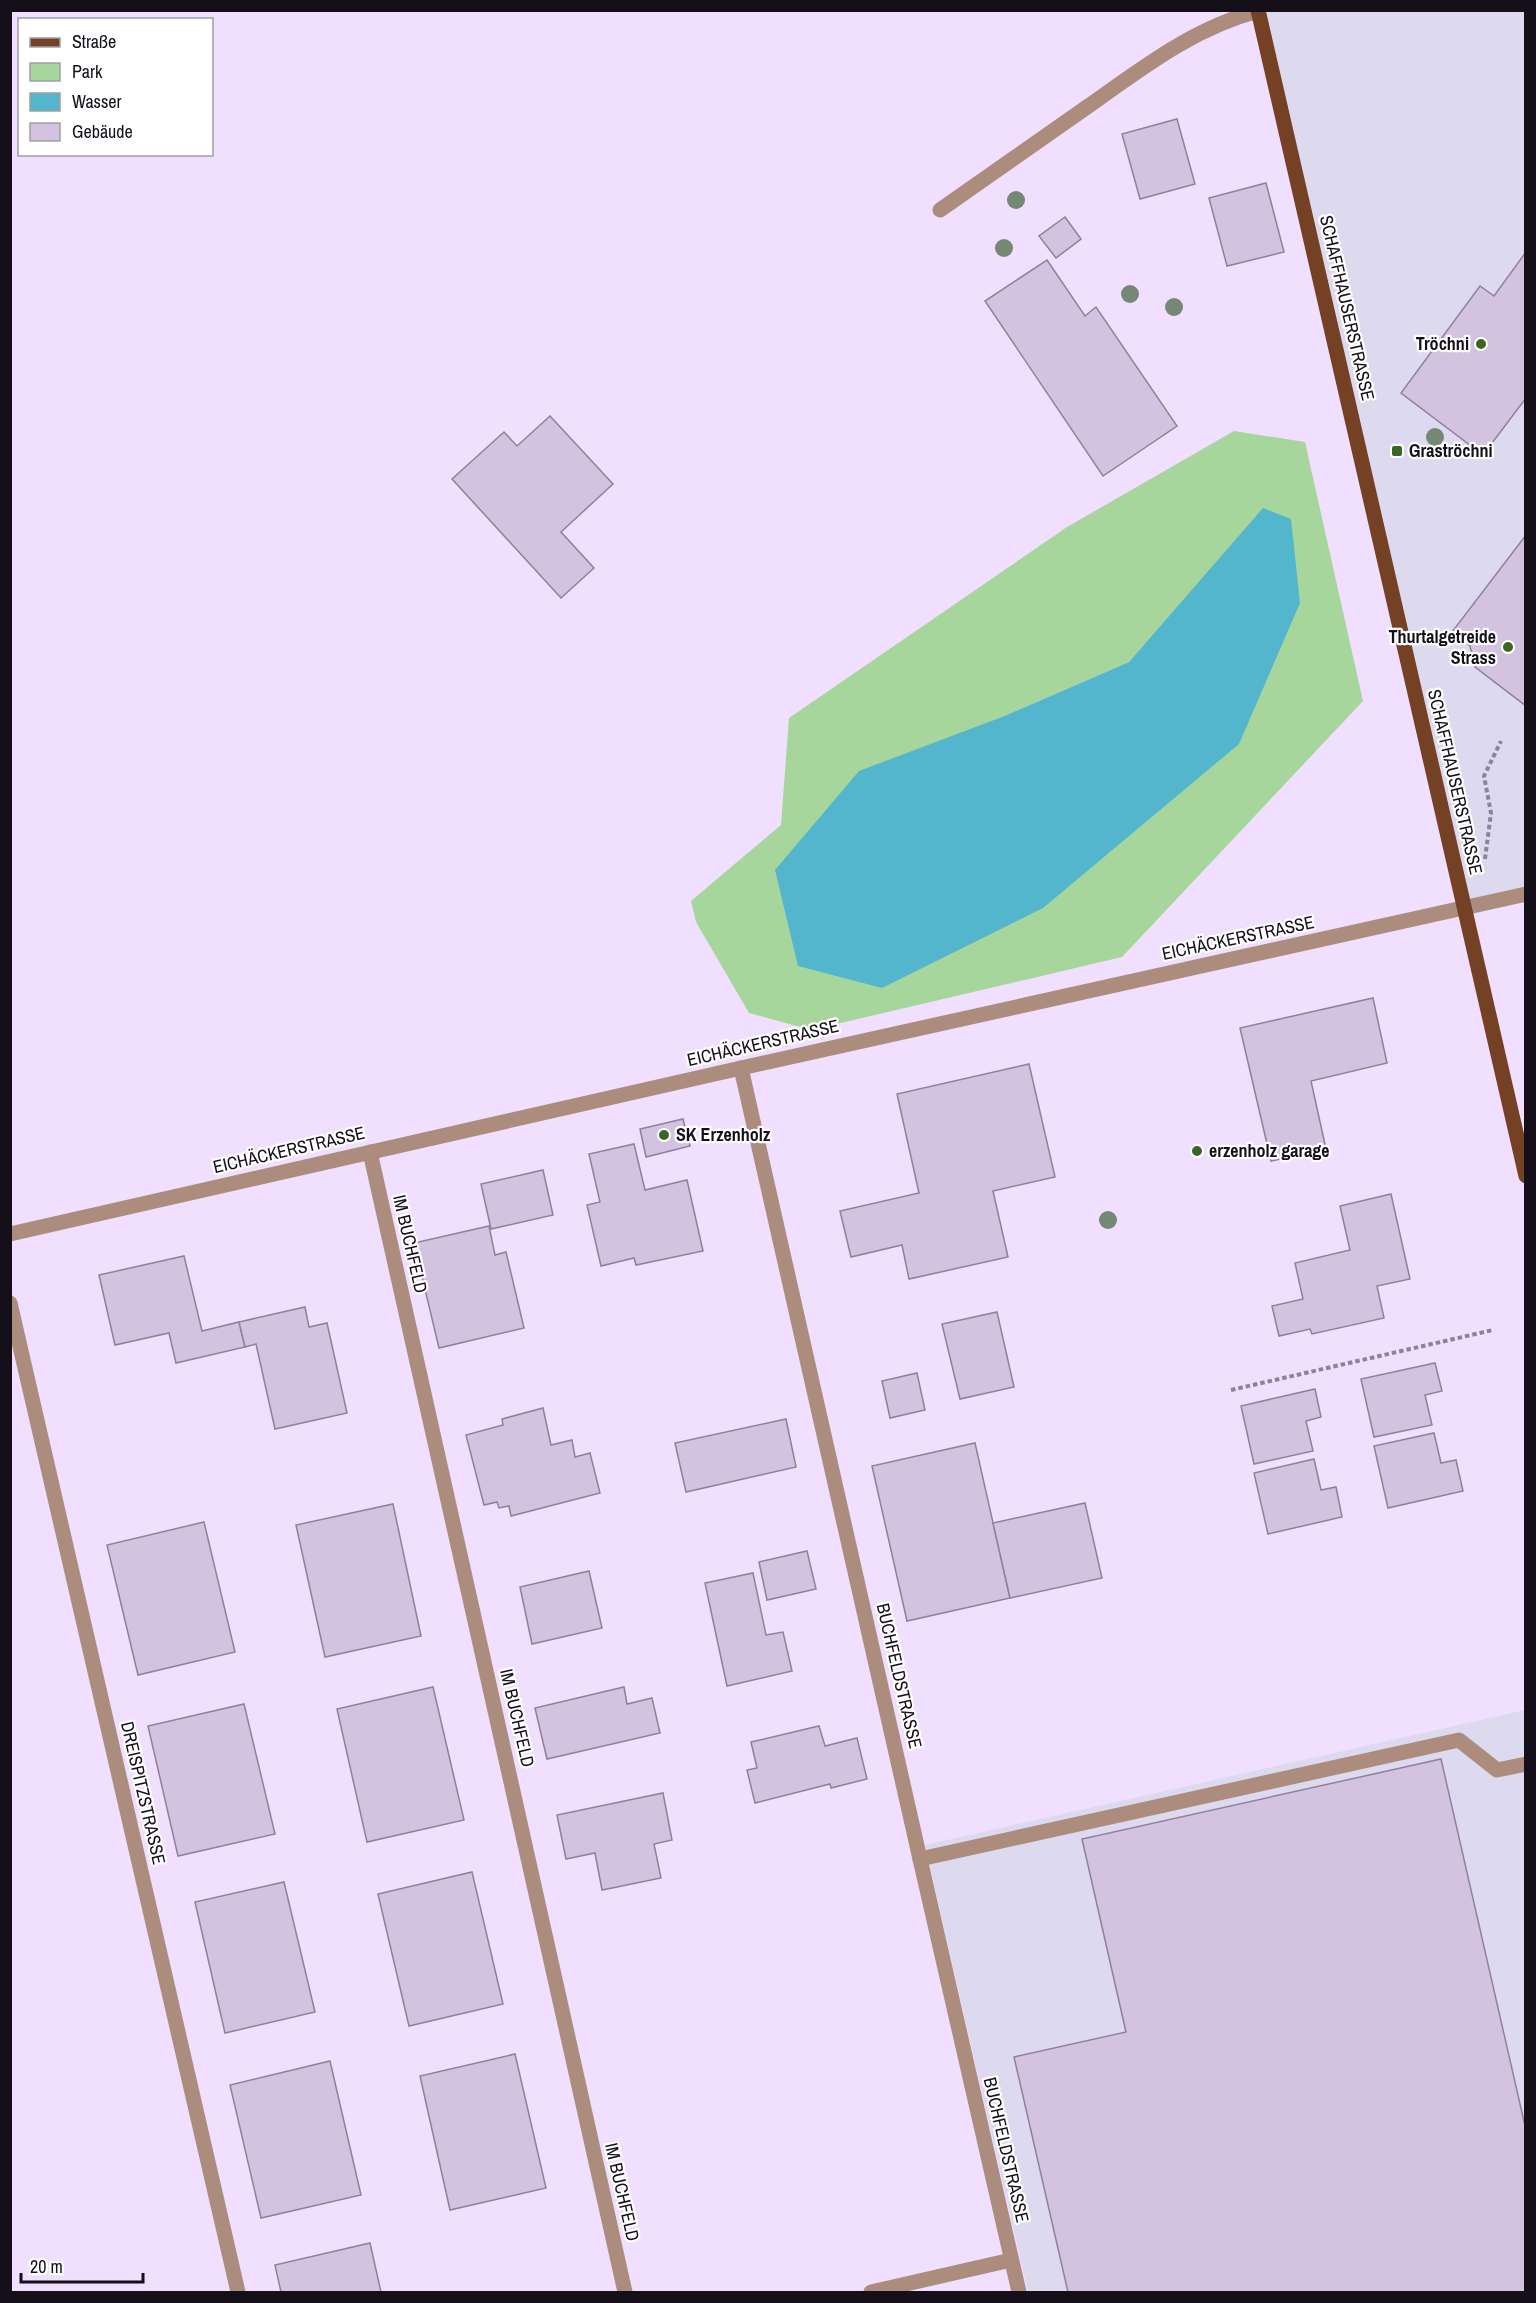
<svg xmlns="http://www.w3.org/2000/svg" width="1536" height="2303" viewBox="0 0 1536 2303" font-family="'Archivo Narrow',sans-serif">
  <rect width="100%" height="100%" fill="#f0dffe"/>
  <g fill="#dddaf0">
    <path d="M 1258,10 L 1525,11 L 1525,894 L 1464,909 Z"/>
    <path d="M 1525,1710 L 1525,2292 L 1028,2292 L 925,1845 Z"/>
  </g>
  <path fill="#a7d69c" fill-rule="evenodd" d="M 1234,431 L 1305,442 L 1363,701 L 1122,957 L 811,1030 L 749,1013 L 696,922 L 691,901 L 781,825 L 789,718 L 1067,527 ZM 1263,509 L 882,988 L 1002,717 L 1129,662 Z"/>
  <path fill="#53b6cc" d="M 1263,508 L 1291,519 L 1300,603 L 1239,744 L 1043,908 L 882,988 L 798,966 L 775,870 L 859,771 L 1002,717 L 1129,662 Z"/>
  <g fill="#d3c2e0" stroke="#90809c" stroke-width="1.5">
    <path d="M 1177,119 L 1195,184 L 1140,199 L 1122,134 Z"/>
    <path d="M 1266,183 L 1284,252 L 1227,266 L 1209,198 Z"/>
    <path d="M 1065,217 L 1081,239 L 1056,258 L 1039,236 Z"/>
    <path d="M 1526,252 L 1526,398 L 1483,455 L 1401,393 L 1480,286 L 1494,296 Z"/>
    <path d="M 1047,260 L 1085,316 L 1096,307 L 1177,426 L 1103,476 L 985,301 Z"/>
    <path d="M 550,416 L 613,484 L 561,532 L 594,568 L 561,598 L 452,479 L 504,432 L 517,446 Z"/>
    <path d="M 1526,535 L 1526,706 L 1475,667 L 1470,646 L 1452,632 Z"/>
    <path d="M 1373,998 L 1387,1063 L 1311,1081 L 1326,1149 L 1271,1161 L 1240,1028 Z"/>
    <path d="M 1029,1064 L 1055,1177 L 993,1191 L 1008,1257 L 909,1279 L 902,1245 L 851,1257 L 840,1211 L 919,1193 L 897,1094 Z"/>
    <path d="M 683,1119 L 690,1146 L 646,1157 L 640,1129 Z"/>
    <path d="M 634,1144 L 645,1190 L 687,1180 L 703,1251 L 636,1265 L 634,1258 L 601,1266 L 587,1205 L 600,1202 L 589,1154 Z"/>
    <path d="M 543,1170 L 553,1215 L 491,1229 L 481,1184 Z"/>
    <path d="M 1391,1194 L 1410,1279 L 1377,1286 L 1384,1318 L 1312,1334 L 1310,1329 L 1279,1336 L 1272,1306 L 1303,1299 L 1295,1263 L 1350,1250 L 1340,1206 Z"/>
    <path d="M 489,1226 L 495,1255 L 506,1252 L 524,1328 L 439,1348 L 414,1243 Z"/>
    <path d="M 184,1256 L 202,1331 L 239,1322 L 245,1347 L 176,1363 L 169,1333 L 115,1345 L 99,1275 Z"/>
    <path d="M 305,1307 L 309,1327 L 327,1323 L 347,1413 L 275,1429 L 256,1344 L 245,1347 L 239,1322 Z"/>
    <path d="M 997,1312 L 1014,1387 L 960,1399 L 942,1324 Z"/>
    <path d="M 1435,1363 L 1442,1391 L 1425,1395 L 1432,1425 L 1374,1437 L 1361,1379 Z"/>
    <path d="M 917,1373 L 925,1410 L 890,1418 L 882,1381 Z"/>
    <path d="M 1315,1389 L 1321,1417 L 1306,1421 L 1313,1451 L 1254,1464 L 1241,1406 Z"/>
    <path d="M 543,1408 L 551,1445 L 572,1440 L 575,1457 L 590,1453 L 600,1493 L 511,1516 L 509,1506 L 499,1508 L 497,1502 L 484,1505 L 466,1435 L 503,1425 L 502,1419 Z"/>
    <path d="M 786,1419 L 796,1467 L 686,1492 L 675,1443 Z"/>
    <path d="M 1434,1433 L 1441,1463 L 1456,1460 L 1463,1491 L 1388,1508 L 1374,1446 Z"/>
    <path d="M 975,1443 L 1010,1598 L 907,1621 L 872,1466 Z"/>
    <path d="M 1314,1459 L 1321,1490 L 1336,1487 L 1342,1517 L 1268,1534 L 1254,1473 Z"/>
    <path d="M 1085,1503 L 1102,1578 L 1010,1598 L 993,1523 Z"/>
    <path d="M 393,1504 L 421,1636 L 325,1657 L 296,1525 Z"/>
    <path d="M 204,1522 L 235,1652 L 138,1675 L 107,1545 Z"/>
    <path d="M 807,1551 L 816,1589 L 767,1600 L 759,1562 Z"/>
    <path d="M 589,1571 L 602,1628 L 532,1644 L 520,1587 Z"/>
    <path d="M 753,1573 L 766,1635 L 783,1632 L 792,1671 L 727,1686 L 705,1583 Z"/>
    <path d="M 433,1687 L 464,1820 L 367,1842 L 337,1709 Z"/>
    <path d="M 624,1687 L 627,1704 L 652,1698 L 660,1733 L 547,1759 L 535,1708 Z"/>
    <path d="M 244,1704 L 275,1834 L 178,1856 L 148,1726 Z"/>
    <path d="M 819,1726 L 825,1746 L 857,1738 L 867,1779 L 831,1788 L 830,1784 L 755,1803 L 747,1770 L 757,1768 L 751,1742 Z"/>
    <path d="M 1441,1759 L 1526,2130 L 1526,2292 L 1068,2292 L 1014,2057 L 1126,2032 L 1082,1839 Z"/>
    <path d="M 663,1793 L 672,1840 L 654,1844 L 661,1878 L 602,1890 L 595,1853 L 566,1859 L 557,1815 Z"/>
    <path d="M 472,1872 L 503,2004 L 409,2026 L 378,1894 Z"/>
    <path d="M 284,1882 L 315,2012 L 225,2033 L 195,1902 Z"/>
    <path d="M 515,2054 L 546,2188 L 450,2210 L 420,2076 Z"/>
    <path d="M 330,2061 L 361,2195 L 261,2218 L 230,2085 Z"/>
    <path d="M 370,2243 L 381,2292 L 281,2292 L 275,2265 Z"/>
  </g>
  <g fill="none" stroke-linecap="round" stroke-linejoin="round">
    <g stroke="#8e8198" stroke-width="4" stroke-dasharray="4.5 3" stroke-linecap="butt">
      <path d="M 1485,859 L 1491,813 L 1484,776 L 1501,741"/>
      <path d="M 1231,1390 L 1493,1330"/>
    </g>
    <g stroke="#ab8c7d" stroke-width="15">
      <path d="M 940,210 C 989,176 1038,141 1087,107 C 1141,69 1193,28 1258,11"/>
      <path d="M 871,2292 L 1011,2260"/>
      <path d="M 1019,2292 L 920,1859 L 1459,1740 L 1497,1770 L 1526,1764"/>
    </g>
    <g stroke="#ab8c7d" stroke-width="15">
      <path d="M 741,1068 L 920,1859"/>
      <path d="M 370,1152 L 625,2292"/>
      <path d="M 10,1234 L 741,1068 L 1526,894"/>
      <path d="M 10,1303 L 238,2292"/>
    </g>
    <path stroke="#744125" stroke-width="15" d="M 1258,10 L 1526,1176"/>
  </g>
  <g fill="#758874">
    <circle cx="1016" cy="200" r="9"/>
    <circle cx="1004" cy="248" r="9"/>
    <circle cx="1130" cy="294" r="9"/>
    <circle cx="1174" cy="307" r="9"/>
    <circle cx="1435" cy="437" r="9"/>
    <circle cx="1108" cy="1220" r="9"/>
  </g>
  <g fill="#3b6725" stroke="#fff" stroke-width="2">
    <circle cx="1481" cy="344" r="6"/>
    <rect x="1391" y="445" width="12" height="12" rx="3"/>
    <circle cx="1508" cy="647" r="6"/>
    <circle cx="664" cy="1135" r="6"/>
    <circle cx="1197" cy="1151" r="6"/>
  </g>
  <g text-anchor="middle" stroke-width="4.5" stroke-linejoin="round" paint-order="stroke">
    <g font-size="18" fill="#150f1a" stroke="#fff">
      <text transform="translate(1347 308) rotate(77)" y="6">SCHAFFHAUSERSTRASSE</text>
      <text transform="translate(1455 782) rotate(77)" y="6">SCHAFFHAUSERSTRASSE</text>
      <text transform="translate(1238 938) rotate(-12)" y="6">EICHÄCKERSTRASSE</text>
      <text transform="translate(763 1043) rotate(-13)" y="6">EICHÄCKERSTRASSE</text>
      <text transform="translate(289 1150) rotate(-13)" y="6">EICHÄCKERSTRASSE</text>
      <text transform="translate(410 1244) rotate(77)" y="6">IM BUCHFELD</text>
      <text transform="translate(899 1676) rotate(77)" y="6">BUCHFELDSTRASSE</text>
      <text transform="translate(517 1718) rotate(77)" y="6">IM BUCHFELD</text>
      <text transform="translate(143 1793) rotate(77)" y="6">DREISPITZSTRASSE</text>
      <text transform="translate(1006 2150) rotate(77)" y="6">BUCHFELDSTRASSE</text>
      <text transform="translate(622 2192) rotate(77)" y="6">IM BUCHFELD</text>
    </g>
    <g font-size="18" font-weight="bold" fill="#150f1a" stroke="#fff" text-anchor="start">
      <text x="1469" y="350" text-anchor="end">Tröchni</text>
      <text x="1409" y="457">Graströchni</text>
      <text x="1496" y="643" text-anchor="end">Thurtalgetreide<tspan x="1496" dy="21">Strass</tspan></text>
      <text x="676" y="1141">SK Erzenholz</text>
      <text x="1209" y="1157">erzenholz garage</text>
    </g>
  </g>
  <rect width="1536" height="2303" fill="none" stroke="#150f1a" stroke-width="24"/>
  <rect x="18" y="18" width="195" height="138" fill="#ffffff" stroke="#a19fa3" stroke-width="1.5"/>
  <rect x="30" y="38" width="30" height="9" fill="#744125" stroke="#a19fa3" stroke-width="1.5"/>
  <text x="72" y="48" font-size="18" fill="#150f1a">Straße</text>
  <rect x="30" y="63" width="30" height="18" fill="#a7d69c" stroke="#a19fa3" stroke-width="1.5"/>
  <text x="72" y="78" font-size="18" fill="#150f1a">Park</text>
  <rect x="30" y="93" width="30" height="18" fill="#53b6cc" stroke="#a19fa3" stroke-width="1.5"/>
  <text x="72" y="108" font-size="18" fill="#150f1a">Wasser</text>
  <rect x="30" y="123" width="30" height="18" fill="#d3c2e0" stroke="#a19fa3" stroke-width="1.5"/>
  <text x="72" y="138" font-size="18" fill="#150f1a">Gebäude</text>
  <path d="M21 2273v9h122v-9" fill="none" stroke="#150f1a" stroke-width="3"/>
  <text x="30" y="2273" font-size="18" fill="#150f1a" stroke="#ffffff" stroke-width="4.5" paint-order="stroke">20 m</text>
</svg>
